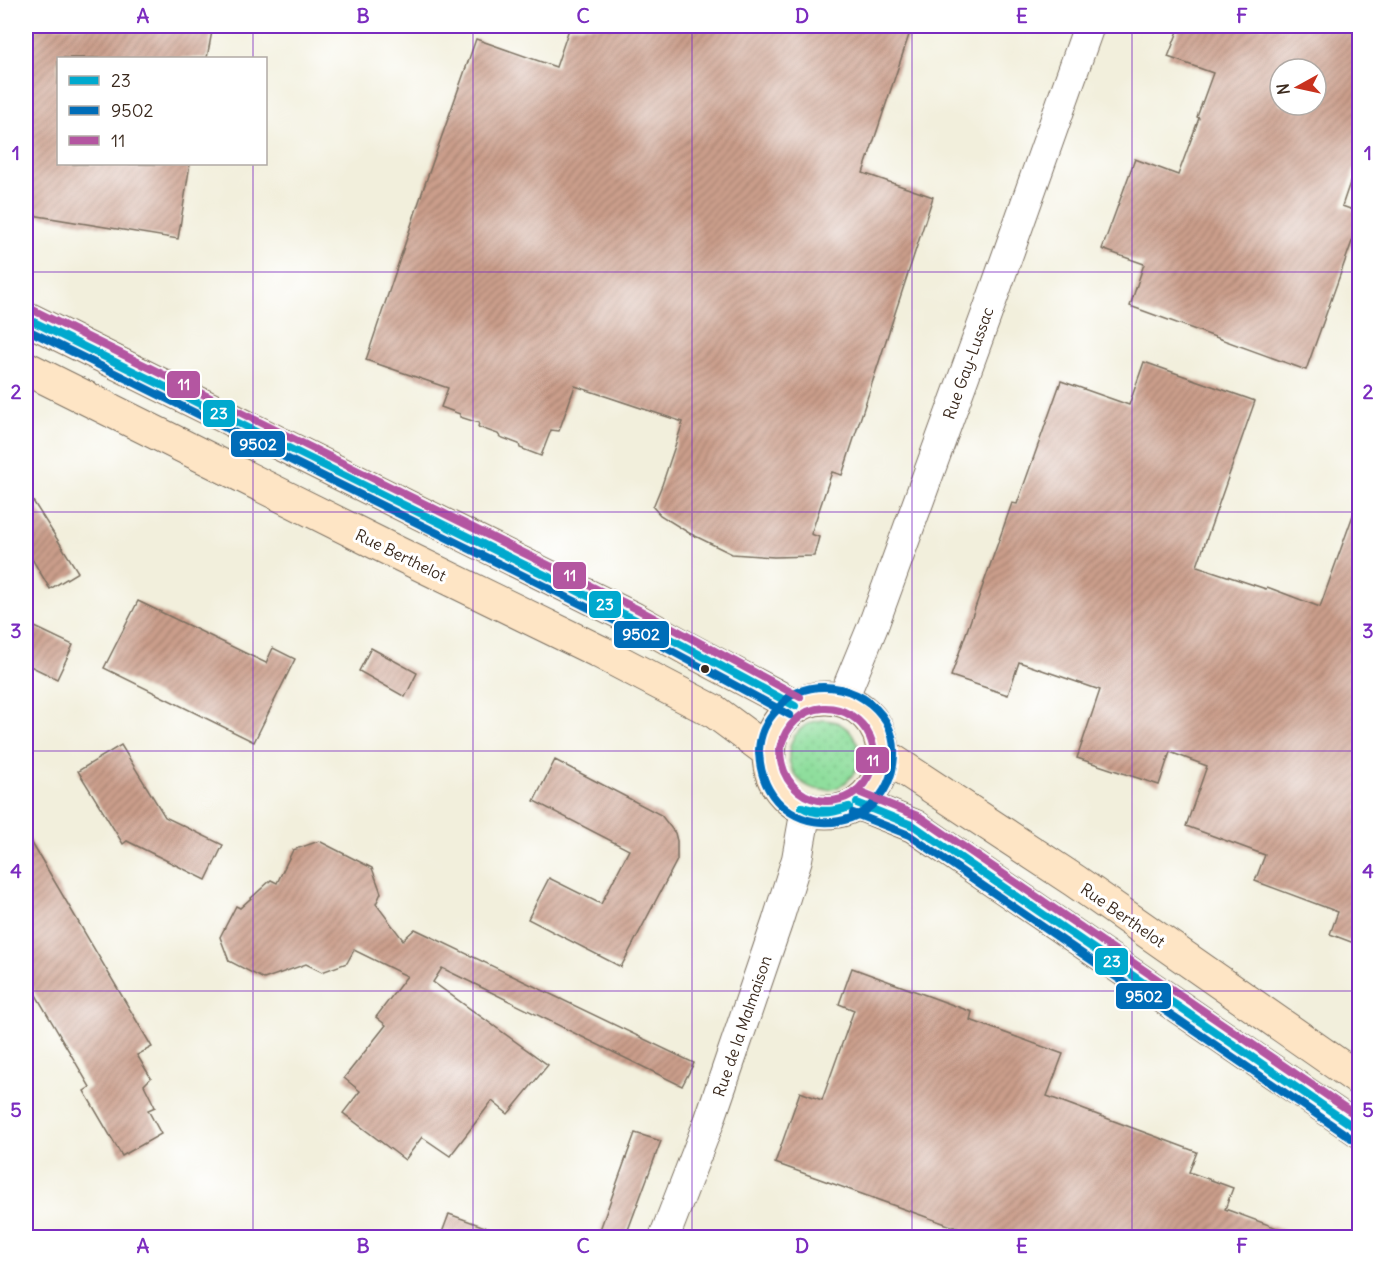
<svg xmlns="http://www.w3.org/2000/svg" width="1385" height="1263" viewBox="0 0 1385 1263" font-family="Delius,sans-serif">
  <defs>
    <pattern id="grass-dots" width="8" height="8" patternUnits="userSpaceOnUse" patternTransform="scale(1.5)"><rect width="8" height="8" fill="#8fde9d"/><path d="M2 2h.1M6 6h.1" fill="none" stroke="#7cbf87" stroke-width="1.8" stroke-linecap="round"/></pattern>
    <pattern id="building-hatch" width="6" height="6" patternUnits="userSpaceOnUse" patternTransform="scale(1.5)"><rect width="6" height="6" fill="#cb9e8b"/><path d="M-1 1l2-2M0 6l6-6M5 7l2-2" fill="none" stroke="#a68171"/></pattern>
  </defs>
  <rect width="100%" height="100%" fill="#fff"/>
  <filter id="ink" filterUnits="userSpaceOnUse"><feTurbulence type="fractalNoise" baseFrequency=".0167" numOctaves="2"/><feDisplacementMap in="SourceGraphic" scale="12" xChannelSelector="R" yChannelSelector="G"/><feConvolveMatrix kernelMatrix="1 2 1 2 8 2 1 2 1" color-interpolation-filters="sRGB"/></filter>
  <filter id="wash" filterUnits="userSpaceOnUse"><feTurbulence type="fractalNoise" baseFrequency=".008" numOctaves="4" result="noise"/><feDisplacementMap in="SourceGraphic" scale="24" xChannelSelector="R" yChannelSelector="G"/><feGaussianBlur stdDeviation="1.35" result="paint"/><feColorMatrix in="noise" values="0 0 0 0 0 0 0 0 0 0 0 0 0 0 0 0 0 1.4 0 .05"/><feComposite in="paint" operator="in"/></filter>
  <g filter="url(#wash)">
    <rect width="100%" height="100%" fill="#f2efdc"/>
    <circle fill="url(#grass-dots)" stroke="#65845e" stroke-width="1.5" cx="824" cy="755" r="35"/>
    <g id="blocks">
      <g fill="url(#building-hatch)" fill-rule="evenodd">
        <path d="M 26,26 L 213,26 L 207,58 L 58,58 L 58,164 L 190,164 L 178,239 L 26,214 Z"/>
        <path d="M 570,26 L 912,26 L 863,173 L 933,197 L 842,475 L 832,472 L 811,534 L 819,537 L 814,556 L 774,557 L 732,554 L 689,533 L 660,515 L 653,507 L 662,485 L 683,422 L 575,386 L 559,431 L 551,430 L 541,456 L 520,448 L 519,444 L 500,437 L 498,434 L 478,427 L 479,423 L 460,417 L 460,414 L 441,407 L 448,388 L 366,360 L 424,187 L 476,39 L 556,67 Z"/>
        <path d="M 1180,26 L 1359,26 L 1359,156 L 1342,206 L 1359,212 L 1359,222 L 1306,370 L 1130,306 L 1144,264 L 1102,249 L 1135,159 L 1178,175 L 1199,118 L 1197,117 L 1213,73 L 1168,57 ZM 1280,69 L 1316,69 L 1316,105 L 1280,105 Z"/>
        <path d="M 1144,362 L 1255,401 L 1197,566 L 1266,589 L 1267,587 L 1320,607 L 1357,504 L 1359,504 L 1359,945 L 1330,934 L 1338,912 L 1255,881 L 1265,855 L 1186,826 L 1207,766 L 1170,752 L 1159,785 L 1077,758 L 1100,690 L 1019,662 L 1008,695 L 951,676 L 1012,503 L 1017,504 L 1061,381 L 1129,405 Z"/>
        <path d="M 26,490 L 78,572 L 50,589 L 26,549 Z"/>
        <path d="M 138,601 L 266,663 L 273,648 L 295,659 L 254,742 L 104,668 Z"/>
        <path d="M 35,627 L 73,645 L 57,679 L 26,664 L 26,646 Z"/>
        <path d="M 371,648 L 417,673 L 405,697 L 359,671 Z"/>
        <path d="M 121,745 L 165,817 L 223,845 L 206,880 L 127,841 L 123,844 L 78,771 Z"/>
        <path d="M 555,760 L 661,815 L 675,833 L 677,841 L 677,860 L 621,967 L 528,919 L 549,878 L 601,904 L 629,850 L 534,801 Z"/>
        <path d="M 26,833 L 152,1047 L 137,1055 L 151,1078 L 144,1085 L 155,1107 L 148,1110 L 161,1134 L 122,1156 L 84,1091 L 90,1087 L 26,978 Z"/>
        <path d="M 319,841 L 372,868 L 381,893 L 376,904 L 403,940 L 415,929 L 694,1063 L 682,1086 L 442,968 L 433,982 L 548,1065 L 508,1114 L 492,1101 L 450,1156 L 422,1137 L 405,1160 L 343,1113 L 360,1091 L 344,1078 L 386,1025 L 376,1017 L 407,976 L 354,950 L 347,963 L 322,972 L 306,964 L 264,979 L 229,961 L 220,937 L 236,906 L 240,908 L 271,880 L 277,883 L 293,850 Z"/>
        <path d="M 852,968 L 972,1012 L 970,1020 L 1063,1054 L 1047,1096 L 1197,1152 L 1189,1172 L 1233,1188 L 1225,1209 L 1296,1235 L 1296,1238 L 985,1238 L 775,1163 L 800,1092 L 822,1100 L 854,1010 L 839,1004 Z"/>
        <path d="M 635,1133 L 661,1141 L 625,1238 L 597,1238 Z"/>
        <path d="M 449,1214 L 507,1235 L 507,1238 L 440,1238 Z"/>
      </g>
    </g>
  </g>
  <g filter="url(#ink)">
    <use href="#blocks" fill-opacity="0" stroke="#7b6f60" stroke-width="1.5"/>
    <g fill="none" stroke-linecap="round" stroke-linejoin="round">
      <defs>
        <g id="street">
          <path d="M 843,699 L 873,626 L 987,313 L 1089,26"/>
          <path d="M 664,1238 L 709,1122 L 777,923 L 797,859 L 806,809"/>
        </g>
        <g id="secondary">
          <path d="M 26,318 L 634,619 L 688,649 L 795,706"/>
          <path d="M 26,368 L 385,547 L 600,652 L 715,712 L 769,752"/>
          <circle cx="826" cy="755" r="57"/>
          <path d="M 884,755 L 1075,881 L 1360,1080"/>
          <path d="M 857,803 L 914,826 L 1360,1131"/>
        </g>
      </defs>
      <use href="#street" stroke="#7b6f60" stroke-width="32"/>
      <use href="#secondary" stroke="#7b6f60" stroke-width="35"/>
      <use href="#street" stroke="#fff" stroke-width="30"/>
      <use href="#secondary" stroke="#fee5c5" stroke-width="33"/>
      <defs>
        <g id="bus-1">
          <path d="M 26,318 L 634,619 L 795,706"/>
          <path d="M 857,803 L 914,826 L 1360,1131"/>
          <path d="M 802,807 C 820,812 830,812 849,807"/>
          <path d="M 802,807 C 816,816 834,813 849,807"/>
        </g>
        <g id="bus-2">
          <path d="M 26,329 L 629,628 L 790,715"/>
          <path d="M 759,752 C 763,847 889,843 894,756 C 897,706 841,674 798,692 C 790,695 782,703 777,710 C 766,721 760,735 759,750"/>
          <path d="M 853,813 L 909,835 L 1354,1140"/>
        </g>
        <g id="bus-3">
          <path d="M 31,309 L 639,610 L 800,697"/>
          <path d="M 780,750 C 781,811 857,818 872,767 C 884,723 829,689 796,720 C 787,728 783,737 780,748"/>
          <path d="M 861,793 L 920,817 L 1360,1118"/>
        </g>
      </defs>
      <use href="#bus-1" stroke="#fff" stroke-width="12"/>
      <use href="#bus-2" stroke="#fff" stroke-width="12"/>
      <use href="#bus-3" stroke="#fff" stroke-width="12"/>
      <use href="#bus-1" stroke="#00a9ce" stroke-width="8"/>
      <use href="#bus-2" stroke="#006db8" stroke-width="8"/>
      <use href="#bus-3" stroke="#b456a1" stroke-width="8"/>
    </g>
  </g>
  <path fill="none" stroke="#7b2cbf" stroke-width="1.5" stroke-opacity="0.55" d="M 253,26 L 253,58M 473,26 L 473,1238M 692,26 L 692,1238M 912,26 L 912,1238M 1132,26 L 1132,1238M 253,164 L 253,1238M 26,272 L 1360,272M 26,512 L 1360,512M 26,751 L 1360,751M 26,991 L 1360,991"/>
  <circle fill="#3b2a1e" stroke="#fff" stroke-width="2" cx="705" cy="669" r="5"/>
  <g text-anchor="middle" stroke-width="6" stroke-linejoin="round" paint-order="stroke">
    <g font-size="16" fill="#3b2a1e" stroke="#fff">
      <text transform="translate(968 363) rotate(-70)" y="6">Rue Gay-Lussac</text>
      <text transform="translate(401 555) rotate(26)" y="6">Rue Berthelot</text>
      <text transform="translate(1123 915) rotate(35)" y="6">Rue Berthelot</text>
      <text transform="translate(742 1026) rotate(-71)" y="6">Rue de la Malmaison</text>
    </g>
  </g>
  <g stroke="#fff" stroke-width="2">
    <rect x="166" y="370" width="35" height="29" rx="6" fill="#b456a1"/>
    <rect x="202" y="399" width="34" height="29" rx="6" fill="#00a9ce"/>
    <rect x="230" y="430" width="56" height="28" rx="6" fill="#006db8"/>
    <rect x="552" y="561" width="35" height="29" rx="6" fill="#b456a1"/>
    <rect x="588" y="590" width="34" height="29" rx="6" fill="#00a9ce"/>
    <rect x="613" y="620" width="57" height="29" rx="6" fill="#006db8"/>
    <rect x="855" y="746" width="35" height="28" rx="6" fill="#b456a1"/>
    <rect x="1094" y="947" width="35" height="29" rx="6" fill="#00a9ce"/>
    <rect x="1115" y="982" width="57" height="28" rx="6" fill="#006db8"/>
  </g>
  <g font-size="16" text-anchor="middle" font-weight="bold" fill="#fff">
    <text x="184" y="390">11</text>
    <text x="219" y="419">23</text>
    <text x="258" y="450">9502</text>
    <text x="570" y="581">11</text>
    <text x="605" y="610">23</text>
    <text x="641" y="640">9502</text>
    <text x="873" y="766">11</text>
    <text x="1112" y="967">23</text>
    <text x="1144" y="1002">9502</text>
  </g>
  <rect width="1385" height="1263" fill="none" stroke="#fff" stroke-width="66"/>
  <rect x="57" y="57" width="210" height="108" fill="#ffffff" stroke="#b1aaa5" stroke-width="1.5"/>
  <rect x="69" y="76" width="30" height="9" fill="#00a9ce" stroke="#b1aaa5" stroke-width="1.5"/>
  <text x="111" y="87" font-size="18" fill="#3b2a1e">23</text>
  <rect x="69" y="106" width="30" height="9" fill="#006db8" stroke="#b1aaa5" stroke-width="1.5"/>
  <text x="111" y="117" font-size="18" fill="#3b2a1e">9502</text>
  <rect x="69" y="136" width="30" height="9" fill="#b456a1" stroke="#b1aaa5" stroke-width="1.5"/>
  <text x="111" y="147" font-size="18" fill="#3b2a1e">11</text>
  <g transform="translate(1298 87) rotate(262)"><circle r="28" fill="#ffffff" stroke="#b1aaa5" stroke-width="1.5"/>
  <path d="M0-4.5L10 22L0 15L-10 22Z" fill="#c8321e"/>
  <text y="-9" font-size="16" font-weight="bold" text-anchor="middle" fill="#3b2a1e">N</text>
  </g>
  <rect x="33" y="33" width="1319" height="1197" fill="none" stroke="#7b2cbf" stroke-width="2"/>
  <g font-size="20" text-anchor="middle" font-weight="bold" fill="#7b2cbf">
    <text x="143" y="23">A</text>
    <text x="363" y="23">B</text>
    <text x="583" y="23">C</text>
    <text x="802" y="23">D</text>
    <text x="1022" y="23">E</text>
    <text x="1242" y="23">F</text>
    <text x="16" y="160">1</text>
    <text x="1368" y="160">1</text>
    <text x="16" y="399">2</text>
    <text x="1368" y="399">2</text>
    <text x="16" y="638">3</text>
    <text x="1368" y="638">3</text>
    <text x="16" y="878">4</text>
    <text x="1368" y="878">4</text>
    <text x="16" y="1117">5</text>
    <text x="1368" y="1117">5</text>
    <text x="143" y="1253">A</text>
    <text x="363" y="1253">B</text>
    <text x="583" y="1253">C</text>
    <text x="802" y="1253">D</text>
    <text x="1022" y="1253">E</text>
    <text x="1242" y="1253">F</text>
  </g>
</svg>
